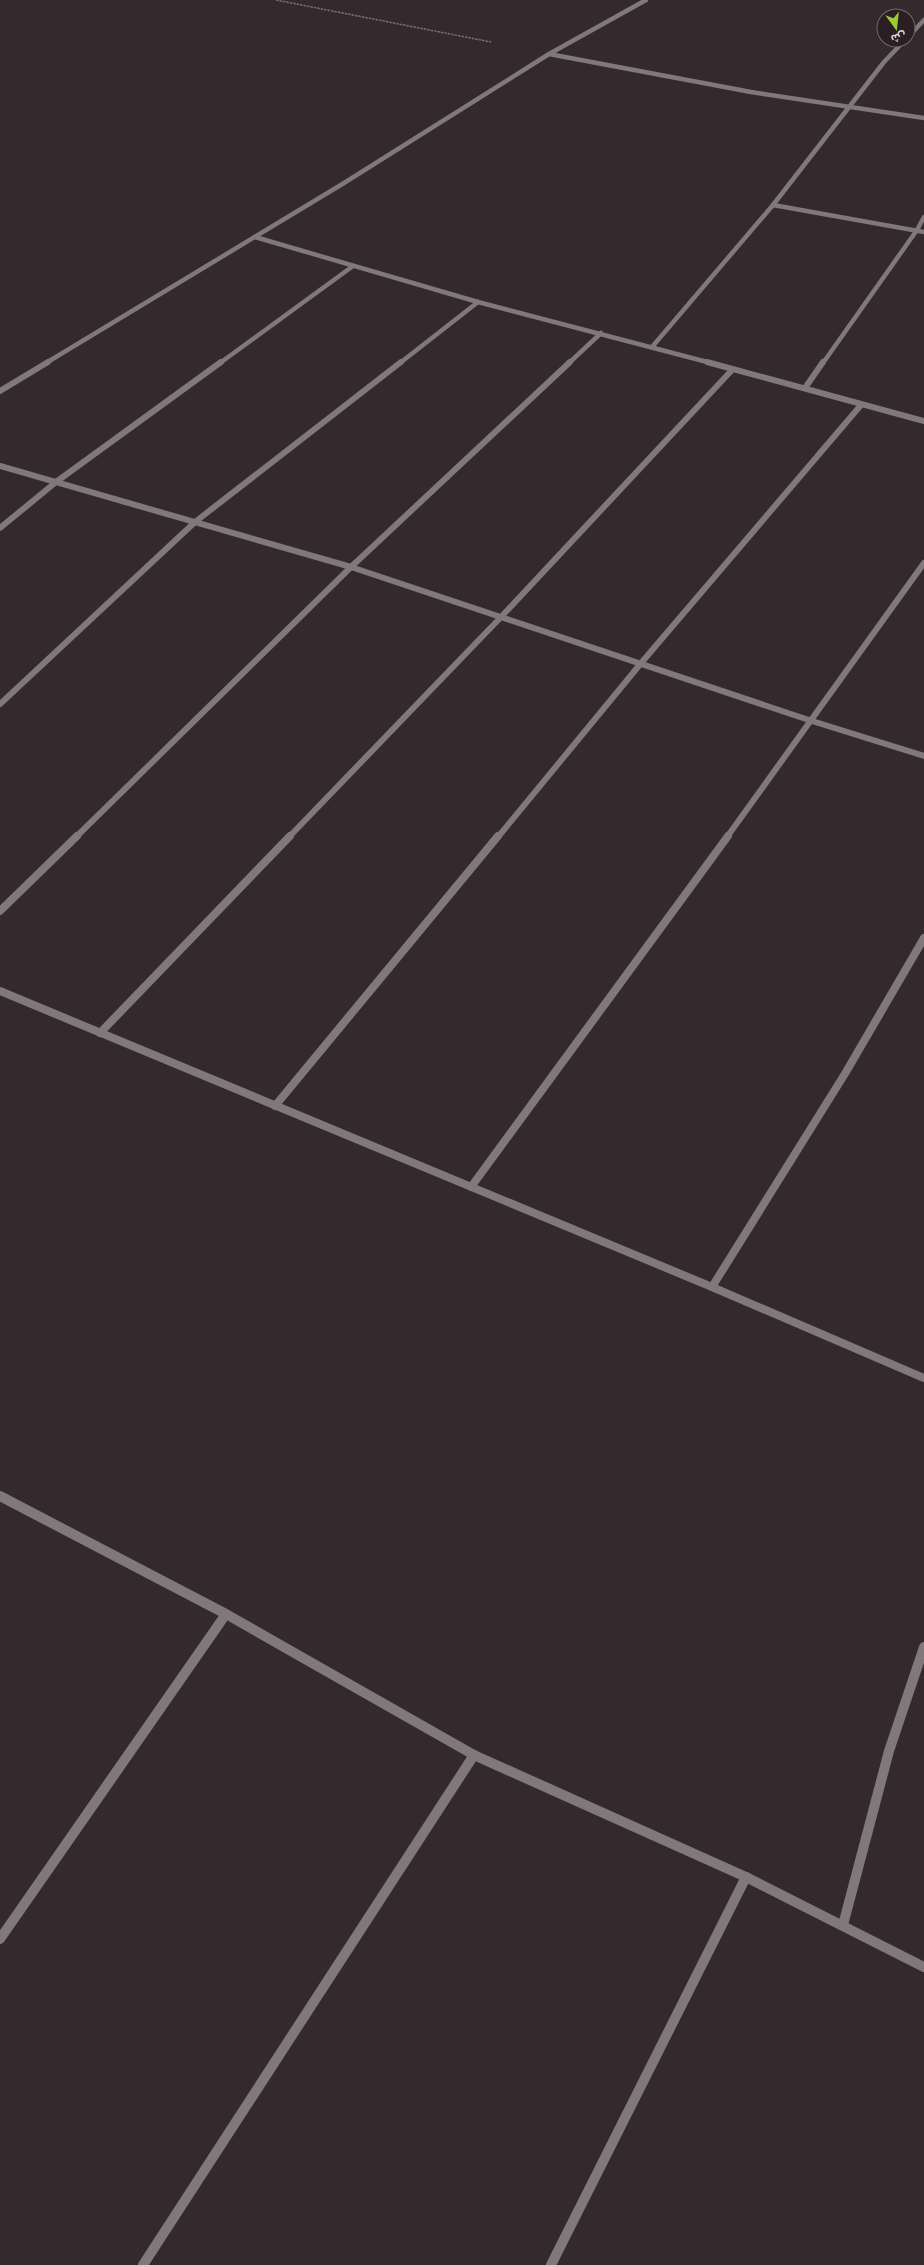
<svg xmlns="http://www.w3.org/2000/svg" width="924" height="2265" viewBox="0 0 924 2265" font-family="'Exo 2','Noto Sans Arabic',sans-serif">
  <rect width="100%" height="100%" fill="#342a2d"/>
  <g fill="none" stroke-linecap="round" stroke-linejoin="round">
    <path stroke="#786f72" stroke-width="1.5" stroke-dasharray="2.5 1" stroke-linecap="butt" d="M 276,0 L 491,42"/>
    <g stroke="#7f797b" stroke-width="4.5">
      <path d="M 908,37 L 924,20"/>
      <path d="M 549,54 L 751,92 L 924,118"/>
      <path d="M 773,205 L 924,232"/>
      <path d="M 255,237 L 478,302 L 711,363"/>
      <path d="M 652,347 L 773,205 L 884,62 L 905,40"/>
      <path d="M 46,363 L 344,183 L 549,54 L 646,0"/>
      <path d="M 220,363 L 353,266"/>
      <path d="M 400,363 L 478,302"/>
      <path d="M 569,363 L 601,333"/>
      <path d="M 823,363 L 917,230 L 924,217"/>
    </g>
    <g stroke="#7f797b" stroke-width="6">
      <path d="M 707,362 L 924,421"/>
      <path d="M 805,388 L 823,362"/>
      <path d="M 0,391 L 48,362"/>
      <path d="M 0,466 L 351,567 L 812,721 L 924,756"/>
      <path d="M 0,528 L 56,482 L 221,362"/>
      <path d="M 0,704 L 195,522 L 401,362"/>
      <path d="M 76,837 L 351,567 L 570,362"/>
      <path d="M 289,837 L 502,616 L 732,370"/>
      <path d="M 498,837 L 642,662 L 861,405"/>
      <path d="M 727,837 L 924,563"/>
    </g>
    <g stroke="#7f797b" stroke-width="8">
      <path d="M 0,911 L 77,836"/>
      <path d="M 0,991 L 712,1287 L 924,1378"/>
      <path d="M 100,1033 L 290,836"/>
      <path d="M 275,1106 L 498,836"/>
      <path d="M 471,1187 L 728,836"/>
      <path d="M 712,1287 L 846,1072 L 924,938"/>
    </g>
    <g stroke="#7f797b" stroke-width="10">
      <path d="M 0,1496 L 226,1614 L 474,1755 L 746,1877 L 924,1967"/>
      <path d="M 843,1925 L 889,1751 L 924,1647"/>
      <path d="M 0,1939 L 226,1614"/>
      <path d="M 143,2265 L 474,1755"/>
      <path d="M 551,2265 L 746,1877"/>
    </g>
  </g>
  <g transform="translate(896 28) rotate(165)"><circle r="19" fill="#2a2023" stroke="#706769"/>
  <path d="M0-3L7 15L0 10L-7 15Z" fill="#9bcb33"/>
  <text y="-6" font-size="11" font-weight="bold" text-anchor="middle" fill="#d8d1d3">ش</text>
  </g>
</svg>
